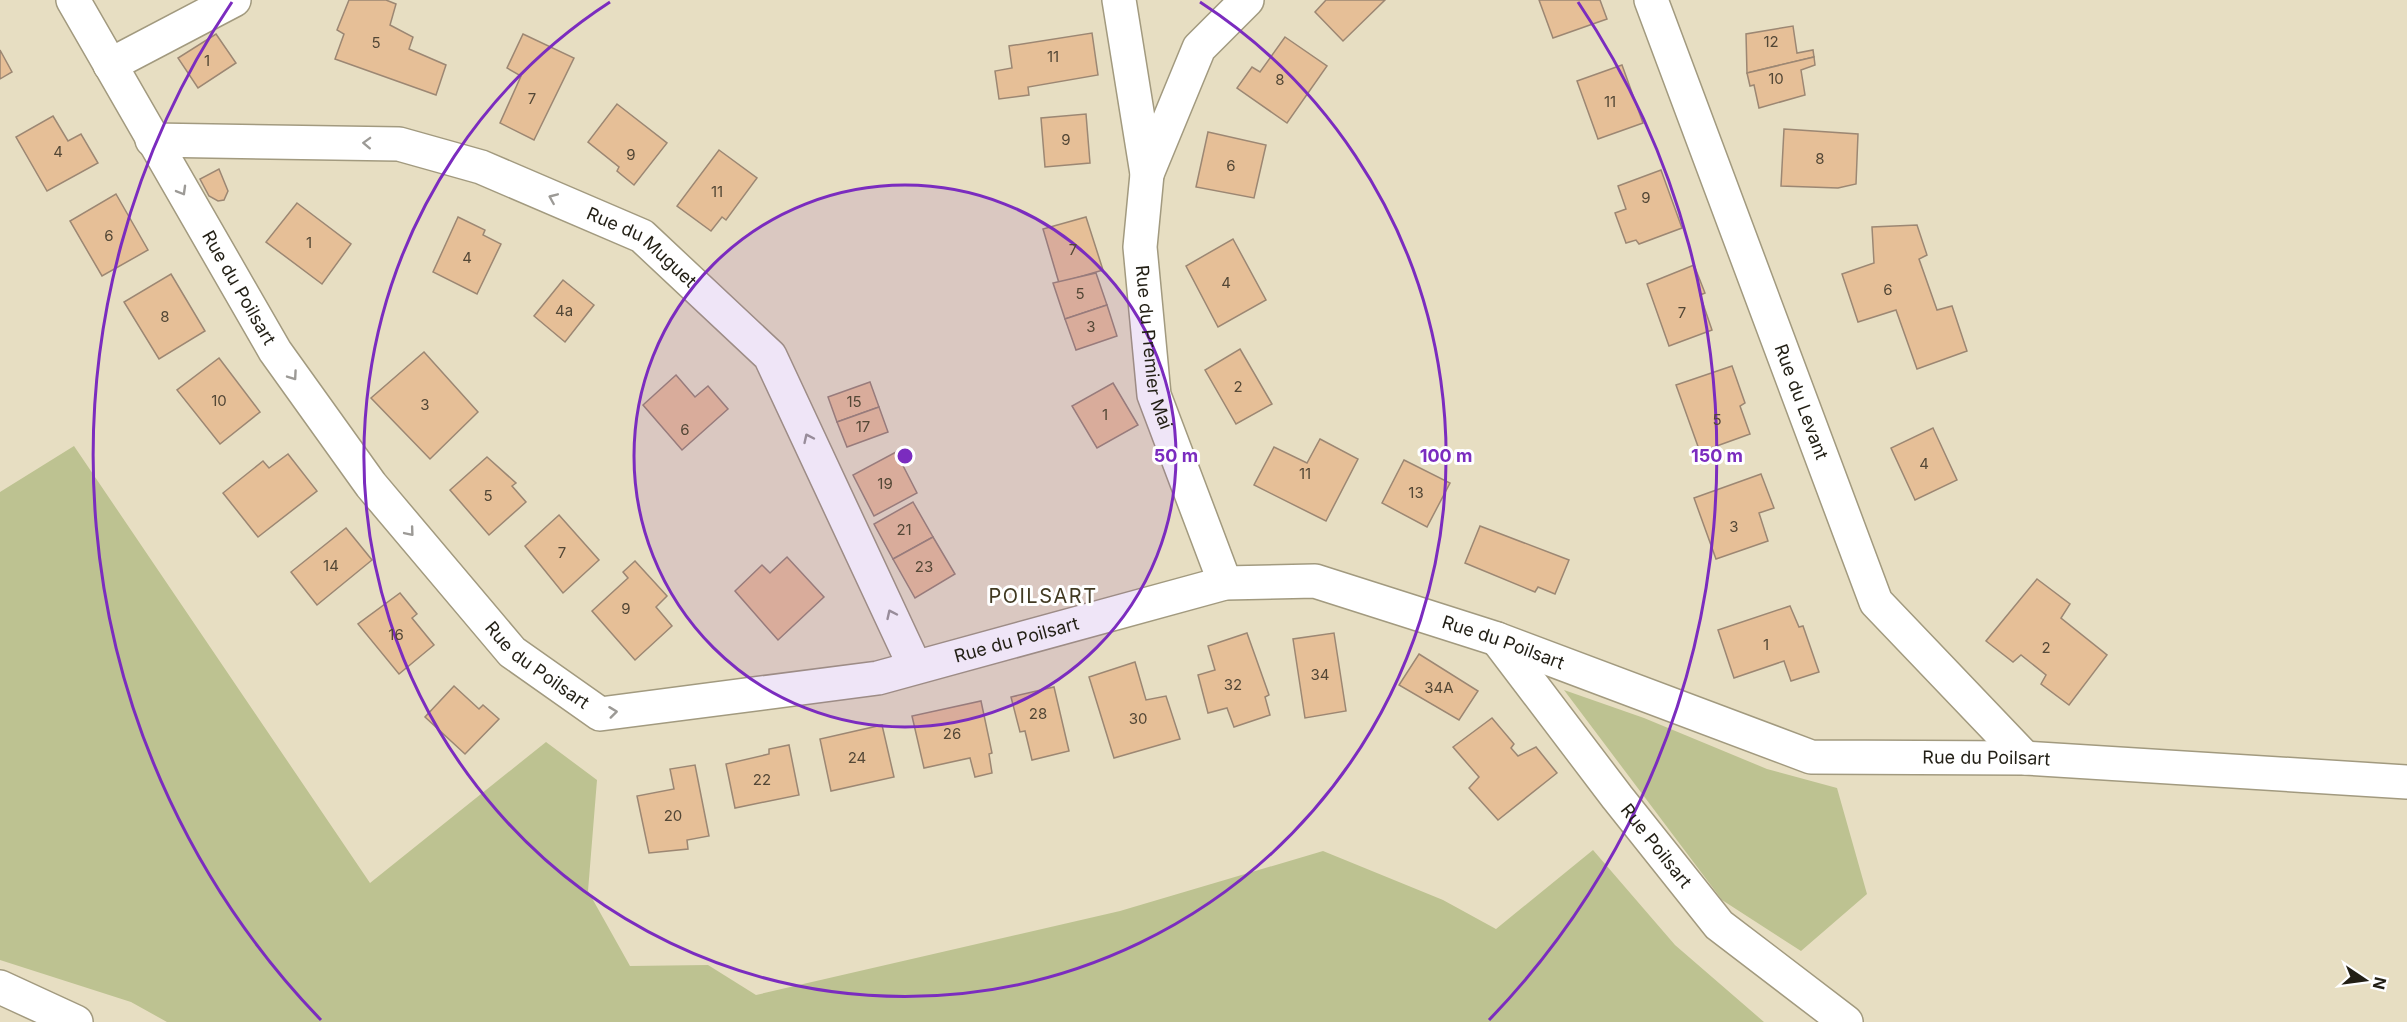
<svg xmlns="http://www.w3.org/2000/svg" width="2407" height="1022" viewBox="0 0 2407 1022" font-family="Inter,sans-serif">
  <rect width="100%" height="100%" fill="#e7dec2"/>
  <g fill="#bdc291">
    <path d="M 74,446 L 370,883 L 546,742 L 597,780 L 588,891 L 630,966 L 708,965 L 756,995 L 1120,911 L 1323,851 L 1443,900 L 1496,929 L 1593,850 L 1675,945 L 1764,1022 L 167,1022 L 131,1002 L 0,960 L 0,492 Z"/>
    <path d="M 1564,690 L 1644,718 L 1767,769 L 1837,788 L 1867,894 L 1801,951 L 1722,900 Z"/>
  </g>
  <g fill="#e6bf97" stroke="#9c8773" stroke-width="1.5">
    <path d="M 349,0 L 386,0 L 396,4 L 390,25 L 413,37 L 409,49 L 446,65 L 436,95 L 335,59 L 344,34 L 337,30 Z"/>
    <path d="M 1326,0 L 1385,0 L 1343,41 L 1315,12 Z"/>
    <path d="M 1539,0 L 1600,0 L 1607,19 L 1553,38 Z"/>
    <path d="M 1793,26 L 1797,53 L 1813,50 L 1814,57 L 1747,73 L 1746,34 Z"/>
    <path d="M 1092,33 L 1098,75 L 1028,87 L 1029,95 L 999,99 L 995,71 L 1012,68 L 1009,46 Z"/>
    <path d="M 216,34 L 236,63 L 198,88 L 178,58 Z"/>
    <path d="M 523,34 L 574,58 L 534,140 L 500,123 L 521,76 L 507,68 Z"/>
    <path d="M 1285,37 L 1327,66 L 1287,123 L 1237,88 L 1252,67 L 1260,72 Z"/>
    <path d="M 0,50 L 12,72 L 0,79 Z"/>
    <path d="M 1814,57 L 1815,65 L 1801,70 L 1805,95 L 1759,108 L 1754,85 L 1750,86 L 1747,73 Z"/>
    <path d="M 1622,65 L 1643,123 L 1598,139 L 1577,81 Z"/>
    <path d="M 617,104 L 667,143 L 634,185 L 617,171 L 619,167 L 588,142 Z"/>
    <path d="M 1086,114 L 1090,163 L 1045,167 L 1041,118 Z"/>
    <path d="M 53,116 L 68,141 L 81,134 L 98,163 L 47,191 L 16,137 Z"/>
    <path d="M 1784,129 L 1858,134 L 1856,184 L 1838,188 L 1781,186 Z"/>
    <path d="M 1208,132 L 1266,145 L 1254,198 L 1196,187 Z"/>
    <path d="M 719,150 L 757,178 L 726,220 L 722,217 L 711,231 L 677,206 Z"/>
    <path d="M 219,169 L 228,191 L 224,200 L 218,201 L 209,196 L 200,179 Z"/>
    <path d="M 1661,170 L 1682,228 L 1639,244 L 1636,240 L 1626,243 L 1615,213 L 1626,209 L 1618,186 Z"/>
    <path d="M 116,194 L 148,250 L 102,276 L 70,221 Z"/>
    <path d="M 297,203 L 351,244 L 322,284 L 266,242 Z"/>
    <path d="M 458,217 L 485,230 L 483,235 L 501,244 L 477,294 L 433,272 Z"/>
    <path d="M 1086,217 L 1103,270 L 1059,283 L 1043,229 Z"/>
    <path d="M 1917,225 L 1927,255 L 1919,259 L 1937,310 L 1952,306 L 1967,351 L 1917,369 L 1896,310 L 1858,322 L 1842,274 L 1874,263 L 1872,227 Z"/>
    <path d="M 1233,239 L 1266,300 L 1218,327 L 1186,266 Z"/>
    <path d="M 1694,265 L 1705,293 L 1700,295 L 1712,330 L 1669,346 L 1647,284 Z"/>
    <path d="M 1096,273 L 1107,305 L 1065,319 L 1053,283 Z"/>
    <path d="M 171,274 L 205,331 L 159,359 L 124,302 Z"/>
    <path d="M 563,280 L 594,305 L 565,342 L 534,316 Z"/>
    <path d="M 1107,305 L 1117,336 L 1076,350 L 1065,319 Z"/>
    <path d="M 1240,349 L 1272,404 L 1236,424 L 1205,370 Z"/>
    <path d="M 424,352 L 478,412 L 430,459 L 371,398 Z"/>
    <path d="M 219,358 L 260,412 L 220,444 L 177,390 Z"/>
    <path d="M 1732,366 L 1745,403 L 1740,406 L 1750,434 L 1700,452 L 1676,385 Z"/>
    <path d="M 676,375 L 695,397 L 708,386 L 728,409 L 682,450 L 643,405 Z"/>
    <path d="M 870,382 L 879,407 L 837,422 L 828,397 Z"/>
    <path d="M 1113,383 L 1138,425 L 1097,448 L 1072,406 Z"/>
    <path d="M 879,407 L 888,432 L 847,447 L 837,422 Z"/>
    <path d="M 1933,428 L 1957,480 L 1915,500 L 1891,448 Z"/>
    <path d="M 1320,439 L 1358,459 L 1326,521 L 1254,485 L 1274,447 L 1307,463 Z"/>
    <path d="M 896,452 L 917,493 L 874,516 L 853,475 Z"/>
    <path d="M 288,454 L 317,491 L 258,537 L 223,493 L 263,461 L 269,468 Z"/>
    <path d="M 487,457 L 516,483 L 512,486 L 526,502 L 489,535 L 450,490 Z"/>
    <path d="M 1404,460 L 1450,483 L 1427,527 L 1382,503 Z"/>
    <path d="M 1761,474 L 1774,508 L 1759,513 L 1768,541 L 1716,559 L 1694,498 Z"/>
    <path d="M 913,502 L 933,537 L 893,559 L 874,524 Z"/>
    <path d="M 559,515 L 599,560 L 563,593 L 525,546 Z"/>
    <path d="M 1480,526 L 1569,560 L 1555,594 L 1538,587 L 1535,592 L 1465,563 Z"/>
    <path d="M 346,528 L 372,560 L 317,605 L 291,572 Z"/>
    <path d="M 933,537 L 955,574 L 915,598 L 893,559 Z"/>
    <path d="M 787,557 L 824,597 L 778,640 L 735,591 L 762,565 L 770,573 Z"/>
    <path d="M 635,561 L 667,596 L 656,607 L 672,626 L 635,660 L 592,611 L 628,578 L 623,572 Z"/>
    <path d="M 2037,579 L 2070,604 L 2061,618 L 2107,655 L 2069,705 L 2041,684 L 2046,675 L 2021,655 L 2013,662 L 1986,641 Z"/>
    <path d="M 400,593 L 417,614 L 412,618 L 434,645 L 399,674 L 358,624 Z"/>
    <path d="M 1790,606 L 1799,627 L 1803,626 L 1819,672 L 1791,681 L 1784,661 L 1734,678 L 1718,630 Z"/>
    <path d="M 1247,633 L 1269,695 L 1265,697 L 1270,715 L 1234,727 L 1227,708 L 1208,713 L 1198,675 L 1215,670 L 1208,646 Z"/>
    <path d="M 1334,633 L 1346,711 L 1305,718 L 1293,639 Z"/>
    <path d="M 1419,654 L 1478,691 L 1459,720 L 1399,685 Z"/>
    <path d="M 1135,662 L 1146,700 L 1166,696 L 1180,739 L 1114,758 L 1089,677 Z"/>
    <path d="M 454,686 L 479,709 L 483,705 L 499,719 L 465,754 L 425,717 Z"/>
    <path d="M 1054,687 L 1069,751 L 1032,760 L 1025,731 L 1020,732 L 1011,697 Z"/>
    <path d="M 981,701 L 992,753 L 989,754 L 992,773 L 975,777 L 970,758 L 924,768 L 912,716 Z"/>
    <path d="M 1492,718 L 1514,744 L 1511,748 L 1518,756 L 1536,747 L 1557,773 L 1498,820 L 1469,788 L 1479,777 L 1453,747 Z"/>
    <path d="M 882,725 L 894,777 L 831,791 L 820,739 Z"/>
    <path d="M 789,745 L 799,795 L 735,808 L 726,764 L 769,754 L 769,749 Z"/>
    <path d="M 695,765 L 709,836 L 687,840 L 688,849 L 649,853 L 637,796 L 674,789 L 670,769 Z"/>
  </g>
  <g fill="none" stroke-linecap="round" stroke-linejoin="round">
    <defs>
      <g id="minor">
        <path id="s1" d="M 73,0 L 275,351 L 371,485 L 512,652 L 600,714 L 878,678 L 1225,583 L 1315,581 L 1497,639 L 1811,757 L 2025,758 L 2407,782"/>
        <path id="s2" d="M 1119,0 L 1147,174 L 1140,247 L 1154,395 L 1225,583"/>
        <path id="s3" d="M 1651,0 L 1876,602 L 2025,758"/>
        <path d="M 110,65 L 234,0"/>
        <path id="s4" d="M 152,140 L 399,144 L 481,167 L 642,236 L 770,356 L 915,667"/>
        <path d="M 1147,174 L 1199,48 L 1247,0"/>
        <path id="s5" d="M 1497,639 L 1617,797 L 1719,925 L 1846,1022"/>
        <path d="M 0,987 L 76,1022"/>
      </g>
    </defs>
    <use href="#minor" stroke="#a29a7f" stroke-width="36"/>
    <use href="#minor" stroke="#fff" stroke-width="33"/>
  </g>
  <defs><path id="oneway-chevron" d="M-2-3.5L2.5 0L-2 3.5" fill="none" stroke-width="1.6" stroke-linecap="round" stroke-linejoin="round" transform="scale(1.5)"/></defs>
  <g stroke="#9c9a96">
    <use href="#oneway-chevron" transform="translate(367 143) rotate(-178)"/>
    <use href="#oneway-chevron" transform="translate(182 191) rotate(60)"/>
    <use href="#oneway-chevron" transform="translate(553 198) rotate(-157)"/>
    <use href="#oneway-chevron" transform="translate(293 376) rotate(55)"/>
    <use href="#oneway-chevron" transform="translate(808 438) rotate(-115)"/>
    <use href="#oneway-chevron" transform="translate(410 532) rotate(50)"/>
    <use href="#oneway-chevron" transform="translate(891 614) rotate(-115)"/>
    <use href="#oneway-chevron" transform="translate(613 712) rotate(-7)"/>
  </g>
  <circle cx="905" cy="456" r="271" fill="#7b2cbf" fill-opacity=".12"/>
  <g fill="none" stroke="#7b2cbf" stroke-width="3">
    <circle cx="905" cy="456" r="271"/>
    <path d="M1200 2A541 541 0 1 1 610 2"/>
    <path d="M321 1020A812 812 0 0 1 232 2M1578 2A812 812 0 0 1 1489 1020"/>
  </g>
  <g text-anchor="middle" stroke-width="6" stroke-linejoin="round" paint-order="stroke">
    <g font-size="15" fill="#534736">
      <text x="1771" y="47">12</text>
      <text x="376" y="48">5</text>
      <text x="1053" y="62">11</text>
      <text x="207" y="66">1</text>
      <text x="1776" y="84">10</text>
      <text x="1280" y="85">8</text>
      <text x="532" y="104">7</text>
      <text x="1610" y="107">11</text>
      <text x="1066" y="145">9</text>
      <text x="58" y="157">4</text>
      <text x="631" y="160">9</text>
      <text x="1820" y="164">8</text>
      <text x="1231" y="171">6</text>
      <text x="717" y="197">11</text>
      <text x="1646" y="203">9</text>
      <text x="109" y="241">6</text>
      <text x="309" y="248">1</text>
      <text x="1073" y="255">7</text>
      <text x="467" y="263">4</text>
      <text x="1226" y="288">4</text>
      <text x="1888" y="295">6</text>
      <text x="1080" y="299">5</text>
      <text x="564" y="316">4a</text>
      <text x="1682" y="318">7</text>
      <text x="165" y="322">8</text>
      <text x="1091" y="332">3</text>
      <text x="1238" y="392">2</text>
      <text x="219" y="406">10</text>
      <text x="854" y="407">15</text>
      <text x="425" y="410">3</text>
      <text x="1105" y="420">1</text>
      <text x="1717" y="425">5</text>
      <text x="863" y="432">17</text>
      <text x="685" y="435">6</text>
      <text x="1924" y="469">4</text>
      <text x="1305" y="479">11</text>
      <text x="885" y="489">19</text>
      <text x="1416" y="498">13</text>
      <text x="488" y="501">5</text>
      <text x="1734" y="532">3</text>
      <text x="904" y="535">21</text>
      <text x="562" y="558">7</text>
      <text x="331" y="571">14</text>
      <text x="924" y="572">23</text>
      <text x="626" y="614">9</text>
      <text x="396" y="640">16</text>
      <text x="1766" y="650">1</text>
      <text x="2046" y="653">2</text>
      <text x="1320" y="680">34</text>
      <text x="1233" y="690">32</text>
      <text x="1439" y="693">34A</text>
      <text x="1038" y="719">28</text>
      <text x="1138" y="724">30</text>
      <text x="952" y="739">26</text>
      <text x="857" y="763">24</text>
      <text x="762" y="785">22</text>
      <text x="673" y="821">20</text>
    </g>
    <g font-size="18" fill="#221f15" stroke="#fff">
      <text dy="6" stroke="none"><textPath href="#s4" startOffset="513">Rue du Muguet</textPath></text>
      <text dy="6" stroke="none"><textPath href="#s1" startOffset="332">Rue du Poilsart</textPath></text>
      <text dy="6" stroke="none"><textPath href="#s2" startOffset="351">Rue du Premier Mai</textPath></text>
      <text dy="6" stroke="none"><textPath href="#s3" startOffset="429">Rue du Levant</textPath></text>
      <text dy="6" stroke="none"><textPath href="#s1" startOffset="1320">Rue du Poilsart</textPath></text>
      <text dy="6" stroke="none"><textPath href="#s1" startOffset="1824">Rue du Poilsart</textPath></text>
      <text dy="6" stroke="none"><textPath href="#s1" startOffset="816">Rue du Poilsart</textPath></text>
      <text dy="6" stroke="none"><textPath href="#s1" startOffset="2328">Rue du Poilsart</textPath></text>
      <text dy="6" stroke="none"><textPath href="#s5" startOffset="261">Rue Poilsart</textPath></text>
    </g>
    <g font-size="20" letter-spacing="1.5" fill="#413a22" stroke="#fff">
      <text x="1043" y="603">POILSART</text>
    </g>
  </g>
  <circle cx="905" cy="456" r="9" fill="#7b2cbf" stroke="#fff" stroke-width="3"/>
  <g font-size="18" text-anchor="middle" font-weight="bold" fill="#7b2cbf" stroke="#fff" stroke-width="6" stroke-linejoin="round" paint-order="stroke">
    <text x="1176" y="462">50 m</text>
    <text x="1446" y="462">100 m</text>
    <text x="1717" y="462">150 m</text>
  </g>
  <g transform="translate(2365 980) rotate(103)" stroke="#ffffff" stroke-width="4.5" paint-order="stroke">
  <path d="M0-4.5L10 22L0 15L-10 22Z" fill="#221f15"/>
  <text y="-9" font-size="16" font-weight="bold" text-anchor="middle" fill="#221f15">N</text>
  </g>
</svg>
